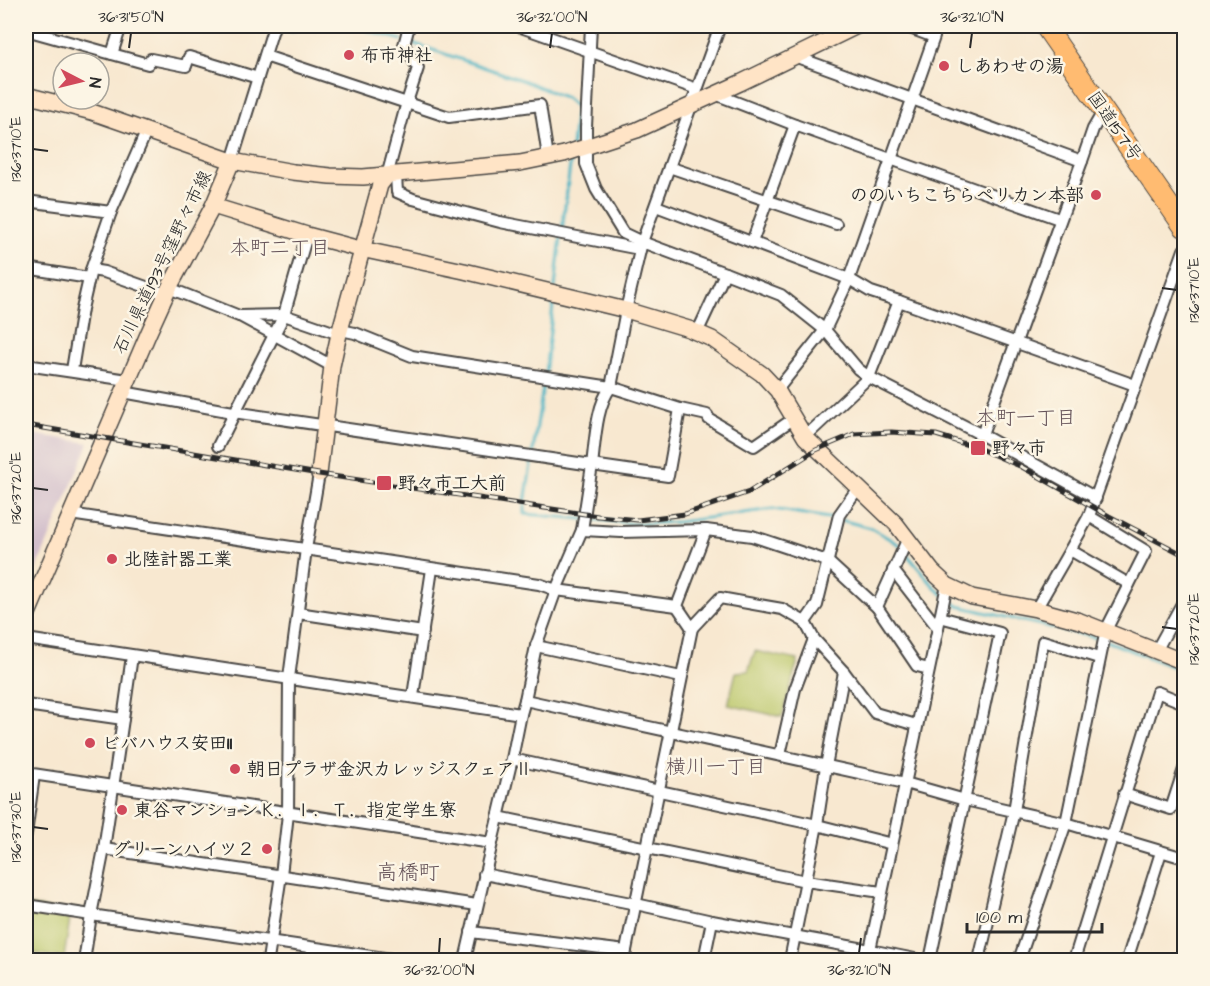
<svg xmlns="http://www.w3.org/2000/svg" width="1210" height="986" viewBox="0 0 1210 986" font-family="'Architects Daughter','Klee One',sans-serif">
  <rect width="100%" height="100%" fill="#fcf5e5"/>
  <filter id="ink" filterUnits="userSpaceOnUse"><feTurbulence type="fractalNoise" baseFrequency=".0167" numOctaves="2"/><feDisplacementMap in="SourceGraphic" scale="12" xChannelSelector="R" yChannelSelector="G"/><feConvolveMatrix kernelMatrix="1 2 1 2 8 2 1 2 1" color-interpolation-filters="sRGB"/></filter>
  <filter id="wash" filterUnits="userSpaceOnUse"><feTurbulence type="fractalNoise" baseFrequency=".008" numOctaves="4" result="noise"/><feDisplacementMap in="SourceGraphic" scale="24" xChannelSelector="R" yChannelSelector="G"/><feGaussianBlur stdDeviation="1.35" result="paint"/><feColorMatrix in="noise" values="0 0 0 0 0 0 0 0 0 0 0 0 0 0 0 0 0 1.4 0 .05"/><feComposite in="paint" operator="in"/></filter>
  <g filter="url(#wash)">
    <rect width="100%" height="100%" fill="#f8e8d0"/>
    <path fill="#d1bdcb" d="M 26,433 L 89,443 L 26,594 Z"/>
    <g fill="#b9c668" stroke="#72784a" stroke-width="1.5">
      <path d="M 755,651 L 798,660 L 782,717 L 728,705 L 736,672 L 748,671 Z"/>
      <path d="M 26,905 L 71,912 L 64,958 L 26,952 Z"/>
    </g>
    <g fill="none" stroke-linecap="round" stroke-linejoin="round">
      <g stroke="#48b4c4" stroke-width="3">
        <path d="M 276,26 L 290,31 L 309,26"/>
        <path d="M 352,26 L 402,40"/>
        <path d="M 409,42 L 525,81 L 566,98 L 576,107 L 572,147"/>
        <path d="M 562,231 L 571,157"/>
        <path d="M 555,287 L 561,237"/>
        <path d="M 545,374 L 554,297"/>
        <path d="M 525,503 L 544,380"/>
        <path d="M 525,507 L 525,514 L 638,524 L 678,522 L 773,509 L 835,519"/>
        <path d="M 841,520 L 871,528 L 900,545"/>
        <path d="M 904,551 L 937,590 L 958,606 L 1101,639"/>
        <path d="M 1107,641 L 1184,671"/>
      </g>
    </g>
  </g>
  <g filter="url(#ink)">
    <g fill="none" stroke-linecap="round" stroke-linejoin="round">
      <defs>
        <g id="street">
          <path d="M 518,26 L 697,89"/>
          <path d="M 591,26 L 586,127 L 586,164 L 596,189 L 623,233 L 642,242 L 725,273 L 697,333"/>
          <path d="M 26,30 L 112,54 L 121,26"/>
          <path d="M 112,54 L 148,64 L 151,59 L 186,66 L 189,57 L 258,78"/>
          <path d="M 265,56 L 449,117 L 540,105 L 548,157"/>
          <path d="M 794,56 L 1082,161 L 982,435"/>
          <path d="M 715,94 L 795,125 L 1059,219"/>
          <path d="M 232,161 L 274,26"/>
          <path d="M 1082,161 L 1093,129 L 1104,110"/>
          <path d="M 669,167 L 836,224"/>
          <path d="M 396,175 L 397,192 L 413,199 L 500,222 L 634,248 L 642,242"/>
          <path d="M 387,176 L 407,102 L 418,68 L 404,45 L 409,26"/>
          <path d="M 26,201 L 111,212"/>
          <path d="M 656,206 L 849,279 L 871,292 L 899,301"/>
          <path d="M 752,242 L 795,125"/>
          <path d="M 26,268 L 89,278"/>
          <path d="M 91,270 L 111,212 L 147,130"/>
          <path d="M 725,273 L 781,295 L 825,330 L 858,369 L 869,377 L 982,435 L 1096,498"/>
          <path d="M 169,288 L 239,316 L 284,315 L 339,334"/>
          <path d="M 240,316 L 332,366"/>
          <path d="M 341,330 L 355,333 L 412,356 L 611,387 L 680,409 L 707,415 L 709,419 L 754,446 L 793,419"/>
          <path d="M 26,365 L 128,380"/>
          <path d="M 72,370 L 82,309 L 91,270 L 104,272 L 166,294"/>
          <path d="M 777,390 L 825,330 L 849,279 L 934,37 L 904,26"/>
          <path d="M 123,392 L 233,412 L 592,465 C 595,443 596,405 611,387 L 626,310 L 642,242 L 720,26"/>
          <path d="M 805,437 L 869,377 L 899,301 L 1135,385"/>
          <path d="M 218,446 L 284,315 L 307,235"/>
          <path d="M 70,514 L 539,584 L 556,590 L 582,530"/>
          <path d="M 1089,516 L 1070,550 L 1129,584"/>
          <path d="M 706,530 L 752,536 L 827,561 L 877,607 L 917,666 L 929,669"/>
          <path d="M 893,570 L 938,628"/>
          <path d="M 877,607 L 908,538"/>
          <path d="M 1036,609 L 1070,550"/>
          <path d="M 298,613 L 423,632"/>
          <path d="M 805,622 L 817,605 L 839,515 L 858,488"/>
          <path d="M 26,639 L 521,714 L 525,700 L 905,783 L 965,800 L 1066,823 L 1184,858"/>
          <path d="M 536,646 L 681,677"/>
          <path d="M 1156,651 L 1184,600"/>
          <path d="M 844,672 L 875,713 L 916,725"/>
          <path d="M 413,696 L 432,569"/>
          <path d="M 525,700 L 536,646 L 556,590 L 677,606"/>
          <path d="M 26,705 L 123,719 L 132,656"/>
          <path d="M 521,714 L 512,759 L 817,825 L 826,766 L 844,672 L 814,639 L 805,622 L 782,609 L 720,598 L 692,628 L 677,606 L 706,530 L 621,532 L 582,530 L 592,465 L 668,476 L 680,409"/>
          <path d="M 780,755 L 795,689 L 814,639"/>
          <path d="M 26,773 L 492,843 L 465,960"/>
          <path d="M 1124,794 L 1171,809 L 1184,769"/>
          <path d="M 498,817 L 806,881 L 881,892"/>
          <path d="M 26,834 L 34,775"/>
          <path d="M 492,843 L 512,759"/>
          <path d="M 104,849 L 123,719"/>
          <path d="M 484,874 L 636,904 L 712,921 L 870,950 L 947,585"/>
          <path d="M 26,905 L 91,915 L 104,849 L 477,905"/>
          <path d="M 471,932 L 626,951"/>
          <path d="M 85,955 L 91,915 L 398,960"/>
          <path d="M 268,960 L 281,875 L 288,814 L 289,678 L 306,549 L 319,474"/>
          <path d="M 624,960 L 692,628"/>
          <path d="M 704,960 L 712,921"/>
          <path d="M 790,960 L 817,825 L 892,844"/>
          <path d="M 867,960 L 870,950 L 920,960"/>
          <path d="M 930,960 L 1000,633 L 940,617"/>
          <path d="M 979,960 L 1014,811 L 1043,641 L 1099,658"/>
          <path d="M 1019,960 L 1066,823 L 1106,630 L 1146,551 L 1089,516 L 1184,250"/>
          <path d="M 1074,960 L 1157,692 L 1184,703"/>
          <path d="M 1127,960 L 1161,852"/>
          <path d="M 1181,960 L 1184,948"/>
        </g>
        <g id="secondary">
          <path d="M 26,95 L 92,112 L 232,161"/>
          <path d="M 213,206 L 307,235 L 356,248 L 464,271 L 626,310 L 689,329 L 712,339 L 762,374 L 777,390 L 805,437 L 896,524 L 932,571 L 947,585 L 972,597 L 1036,609 L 1080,621 L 1184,662"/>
          <path d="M 319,474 L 332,366 L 339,334 L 380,185 L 387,176"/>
          <path d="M 26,618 L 149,332 L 169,288 L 213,206 L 232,161 L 293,172 L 330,176 L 363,177 L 520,163 L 564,154 L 637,130 L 740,83 L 857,26"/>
        </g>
        <path id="highway" d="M 1045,26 L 1184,227"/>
      </defs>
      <use href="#street" stroke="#4a4744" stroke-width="14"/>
      <use href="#secondary" stroke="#4a4744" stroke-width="18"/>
      <use href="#highway" stroke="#4a4744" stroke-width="22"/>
      <use href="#street" stroke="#fff" stroke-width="10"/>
      <use href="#secondary" stroke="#ffe4c6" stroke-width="15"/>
      <use href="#highway" stroke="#ffbb71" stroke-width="20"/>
      <defs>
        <path id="rail" d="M 26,425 L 319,474 L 598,516 L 638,520 L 685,514 L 749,492 L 816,450 L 854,434 L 891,432 L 936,435 L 978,448 L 1022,467 L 1109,516 L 1184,555"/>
      </defs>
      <use href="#rail" stroke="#2b2b2b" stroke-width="5"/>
      <use href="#rail" stroke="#fcf5e5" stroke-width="3" stroke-dasharray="9" stroke-linecap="butt"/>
    </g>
  </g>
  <path fill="none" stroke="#2b2b2b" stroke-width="2" d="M 129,48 L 131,33M 550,48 L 552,33M 970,48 L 972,33M 33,149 L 48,151M 1162,288 L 1177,290M 33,488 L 48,490M 1162,627 L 1177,629M 33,827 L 48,829M 439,953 L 440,938M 859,953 L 861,938"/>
  <g fill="#d1495b" stroke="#fcf5e5" stroke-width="2">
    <circle cx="349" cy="55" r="6"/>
    <circle cx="944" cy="66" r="6"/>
    <circle cx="1096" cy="195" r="6"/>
    <rect x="970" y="440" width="16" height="16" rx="3"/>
    <rect x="376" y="475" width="16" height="16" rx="3"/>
    <circle cx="112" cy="559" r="6"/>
    <circle cx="90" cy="743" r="6"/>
    <circle cx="235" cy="769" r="6"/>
    <circle cx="122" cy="810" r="6"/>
    <circle cx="267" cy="849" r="6"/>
  </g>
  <g text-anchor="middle" stroke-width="5" stroke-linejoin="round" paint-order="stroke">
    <g font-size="18" font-weight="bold" fill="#2b2b2b" stroke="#fcf5e5" text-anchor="start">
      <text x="361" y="61">布市神社</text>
      <text x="956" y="72">しあわせの湯</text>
      <text x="1084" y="201" text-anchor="end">ののいちこちらペリカン本部</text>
      <text x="992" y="454">野々市</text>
      <text x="398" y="489">野々市工大前</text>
      <text x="124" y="565">北陸計器工業</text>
      <text x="102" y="749">ビバハウス安田II</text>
      <text x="247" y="775">朝日プラザ金沢カレッジスクェアⅡ</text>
      <text x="134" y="816">東谷マンションＫ．Ｉ．Ｔ．指定学生寮</text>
      <text x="255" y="855" text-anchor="end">グリーンハイツ２</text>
    </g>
    <g font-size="18" fill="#2b2b2b" stroke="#fcf5e5">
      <text transform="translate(1115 126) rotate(55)" y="6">国道157号</text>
      <text transform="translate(162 262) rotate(-64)" y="6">石川県道193号窪野々市線</text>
    </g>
    <g font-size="20" fill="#655359" stroke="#fcf5e5">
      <text x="280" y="254">本町二丁目</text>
      <text x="1026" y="424">本町一丁目</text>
      <text x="716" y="773">横川一丁目</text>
    </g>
    <g font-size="21" fill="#655359" stroke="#fcf5e5">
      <text x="408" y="879">高橋町</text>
    </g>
  </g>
  <rect width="1210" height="986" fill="none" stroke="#fcf5e5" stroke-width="66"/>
  <g transform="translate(81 81) rotate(97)"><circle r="28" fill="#fcf5e5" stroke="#a8a49b" stroke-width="1.5"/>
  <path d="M0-4.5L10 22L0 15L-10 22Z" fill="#d1495b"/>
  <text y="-9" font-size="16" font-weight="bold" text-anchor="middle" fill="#2b2b2b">N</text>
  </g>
  <path d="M967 923v9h135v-9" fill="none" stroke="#2b2b2b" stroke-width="3"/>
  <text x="976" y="923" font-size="18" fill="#2b2b2b" stroke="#fcf5e5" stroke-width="4.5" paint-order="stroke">100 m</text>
  <rect x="33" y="33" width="1144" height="920" fill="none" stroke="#2b2b2b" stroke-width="2"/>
  <g font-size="15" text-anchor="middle" fill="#2b2b2b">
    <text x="131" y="22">36°31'50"N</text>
    <text x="552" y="22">36°32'00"N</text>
    <text x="972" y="22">36°32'10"N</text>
    <text transform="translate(16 149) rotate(-90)" y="5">136°37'10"E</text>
    <text transform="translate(1194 290) rotate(-90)" y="5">136°37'10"E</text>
    <text transform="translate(16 488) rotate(-90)" y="5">136°37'20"E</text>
    <text transform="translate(1194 629) rotate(-90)" y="5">136°37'20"E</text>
    <text transform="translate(16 827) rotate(-90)" y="5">136°37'30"E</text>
    <text x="439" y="975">36°32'00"N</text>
    <text x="859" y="975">36°32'10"N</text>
  </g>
</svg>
